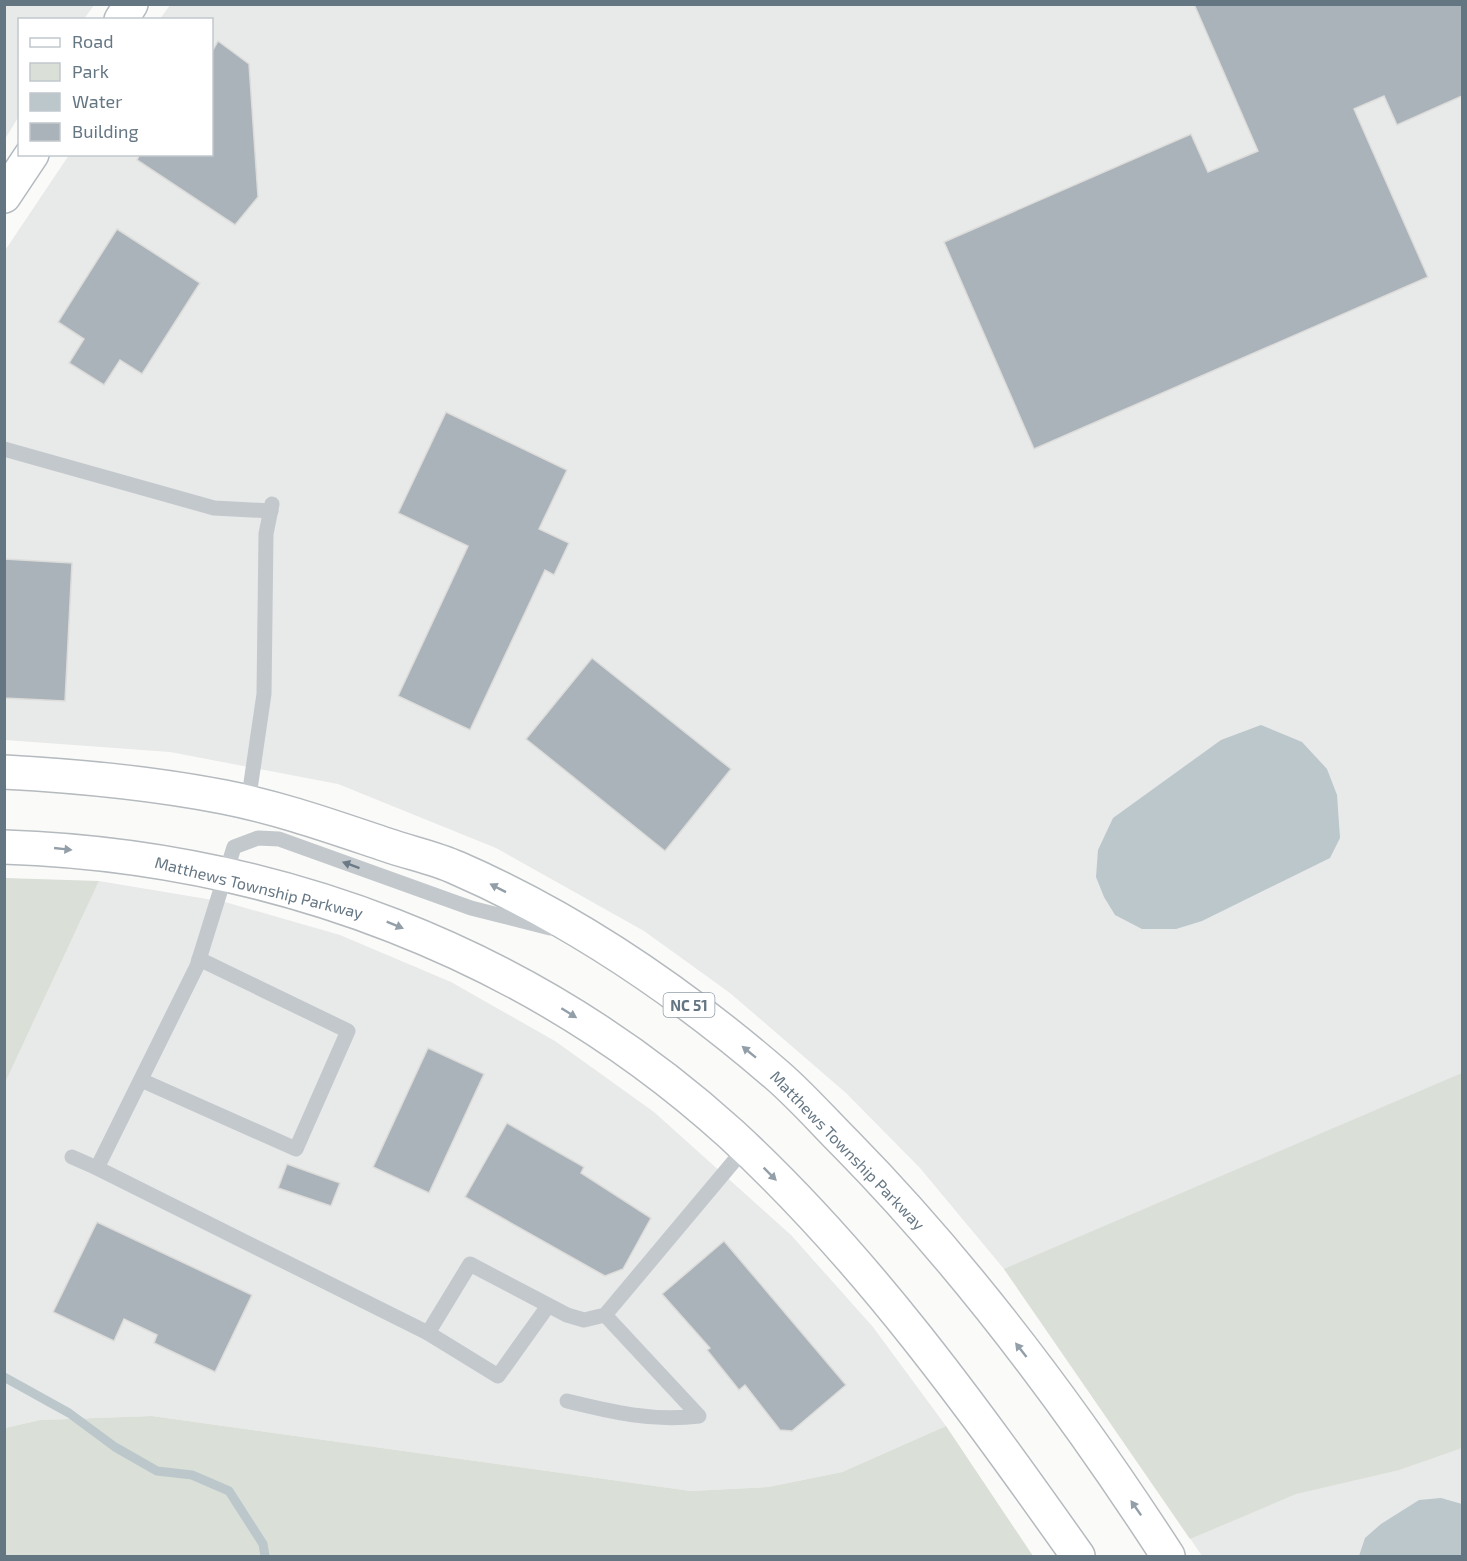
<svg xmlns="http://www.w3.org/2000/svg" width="1467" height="1561" font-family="'Exo 2',sans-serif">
<rect width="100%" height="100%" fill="#fafaf8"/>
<!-- built -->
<g fill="#e8e9e9">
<polygon points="5,4 94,5 84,19 20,20 19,116 5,139"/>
<polygon points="170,5 1462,5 1462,1556 1202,1556 1105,1412 1004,1269 920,1168 846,1093 730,993 644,931 496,848 338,784 170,752 5,740 4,252 69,155 212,154 212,20 160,19"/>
<polygon points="99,881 225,902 340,935 451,982 555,1041 654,1112 791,1235 873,1327 946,1426 842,1472 768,1487 691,1491 152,1416 40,1420 5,1428 5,1083"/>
</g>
<!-- green -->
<g fill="#dadfd7">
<polygon points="5,878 99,881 5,1083 4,878"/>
<polygon points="1462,1073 1462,1448 1399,1470 1296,1494 1190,1539 1004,1269"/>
<polygon points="152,1416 691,1491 768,1487 842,1472 946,1426 1033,1556 5,1556 5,1428 40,1420"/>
</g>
<!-- water -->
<g fill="#bbc7cb">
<polygon points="1261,725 1302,742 1327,769 1337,795 1340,838 1330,858 1202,921 1176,929 1142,929 1115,915 1104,897 1096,877 1098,850 1113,818 1221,740"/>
<polygon points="1441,1498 1462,1504 1462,1556 1359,1556 1365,1538 1381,1524 1419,1500"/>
</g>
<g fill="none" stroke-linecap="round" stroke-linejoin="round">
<!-- stream -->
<polyline stroke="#bbc7cb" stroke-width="9" points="4,1377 69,1413 115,1447 157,1471 192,1475 229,1491 263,1544 265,1556"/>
</g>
<!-- building -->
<g fill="#aab3b9" stroke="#dcdcda" stroke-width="1.5">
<polygon points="1194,4 1462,4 1462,96 1397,125 1384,96 1354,109 1428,277 1034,449 944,242 1191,134 1208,172 1258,151"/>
<polygon points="218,41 249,64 258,197 235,225 137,160 140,154 212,154 212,52"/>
<polygon points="117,229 200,283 142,374 120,360 104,385 69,363 84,339 58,322"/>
<polygon points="446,412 567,470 539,529 569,543 554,575 545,570 470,730 398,696 468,546 398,513"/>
<polygon points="4,559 72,563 65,701 4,698"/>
<polygon points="592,658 731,769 665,851 526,739"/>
<polygon points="428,1048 484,1074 429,1193 373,1167"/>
<polygon points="507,1123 584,1167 581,1173 651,1218 623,1269 605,1276 465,1197"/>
<polygon points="287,1164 340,1183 331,1206 278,1188"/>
<polygon points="97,1222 252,1295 215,1372 154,1343 157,1335 124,1319 114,1341 53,1312"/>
<polygon points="724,1241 846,1385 792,1431 780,1430 745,1385 739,1390 707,1350 710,1348 662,1294"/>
</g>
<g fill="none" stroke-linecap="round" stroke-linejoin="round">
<defs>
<g id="secondary">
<polyline points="121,20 131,4"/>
<polyline points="4,196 32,154"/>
</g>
<g id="primary">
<path d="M4,772C78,776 152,783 224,797C280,808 333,827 387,845C410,853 435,858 457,868C574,919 682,993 778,1076C802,1097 824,1122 846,1144C968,1268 1074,1411 1168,1556"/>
<path d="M4,847C274,856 530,952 731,1134C866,1258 973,1408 1078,1556"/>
</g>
</defs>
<!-- secondary casing -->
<use href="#secondary" stroke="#b3babf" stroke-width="36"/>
<!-- primary casing -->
<use href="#primary" stroke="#b5babe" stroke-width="36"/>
<!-- lane -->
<g stroke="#c3c8cc" stroke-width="15">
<polyline points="4,449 214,508 271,511"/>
<polyline points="248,803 264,694 266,534 272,504"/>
<polyline points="550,928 471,908 279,839 258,838 234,847 197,966 97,1168 428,1333 470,1264 567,1315 584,1320 605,1315 745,1148"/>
<polyline points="141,1080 296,1149 348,1031 199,959"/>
<polyline points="72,1157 97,1168"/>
<polyline points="428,1333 498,1376 548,1306"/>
<path d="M567,1401C612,1412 653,1422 699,1416L605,1315"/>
</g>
<!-- secondary -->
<use href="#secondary" stroke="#fff" stroke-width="33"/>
<!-- primary -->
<use href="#primary" stroke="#fff" stroke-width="33"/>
</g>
<!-- one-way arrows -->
<defs><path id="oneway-solid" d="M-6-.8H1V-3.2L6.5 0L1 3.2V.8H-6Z" transform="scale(1.5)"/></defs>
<g fill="#939fa8">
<use href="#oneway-solid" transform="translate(63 849) rotate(6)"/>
<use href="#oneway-solid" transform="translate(498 888) rotate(-153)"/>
<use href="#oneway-solid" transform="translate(395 925) rotate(22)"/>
<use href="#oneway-solid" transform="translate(569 1013) rotate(32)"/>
<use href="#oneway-solid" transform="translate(749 1052) rotate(-141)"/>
<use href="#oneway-solid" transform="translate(770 1174) rotate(45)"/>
<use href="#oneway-solid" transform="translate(1021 1350) rotate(-128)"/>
<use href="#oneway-solid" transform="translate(1136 1508) rotate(-125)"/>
</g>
<use fill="#6a7a87" href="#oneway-solid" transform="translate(351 865) rotate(-160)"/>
<g text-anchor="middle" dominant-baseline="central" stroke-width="6" stroke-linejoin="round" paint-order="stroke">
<!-- shield labels -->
<rect fill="#fff" stroke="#939fa8" stroke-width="1.5" x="663.5" y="993" width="51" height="24" rx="4.5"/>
<g font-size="15" font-weight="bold" fill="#657683">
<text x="689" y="1005">NC 51</text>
</g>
<!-- street labels -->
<g font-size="16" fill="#657683" stroke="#fff">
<text transform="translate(259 887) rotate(14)">Matthews Township Parkway</text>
<text transform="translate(848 1150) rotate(46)">Matthews Township Parkway</text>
</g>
</g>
<!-- border -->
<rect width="1467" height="1561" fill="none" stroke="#657683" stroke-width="12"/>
<!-- legend -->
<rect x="18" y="18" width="195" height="138" fill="#ffffff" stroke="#c1c8cd" stroke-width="1.5"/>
<rect x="30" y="38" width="30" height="9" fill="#ffffff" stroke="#c1c8cd" stroke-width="1.5"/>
<text x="72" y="48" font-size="18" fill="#657683">Road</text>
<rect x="30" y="63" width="30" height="18" fill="#dadfd7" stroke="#c1c8cd" stroke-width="1.5"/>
<text x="72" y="78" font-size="18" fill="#657683">Park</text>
<rect x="30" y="93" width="30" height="18" fill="#bbc7cb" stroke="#c1c8cd" stroke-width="1.5"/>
<text x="72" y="108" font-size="18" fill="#657683">Water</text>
<rect x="30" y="123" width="30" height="18" fill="#aab3b9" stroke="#c1c8cd" stroke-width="1.5"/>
<text x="72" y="138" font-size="18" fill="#657683">Building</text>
</svg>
